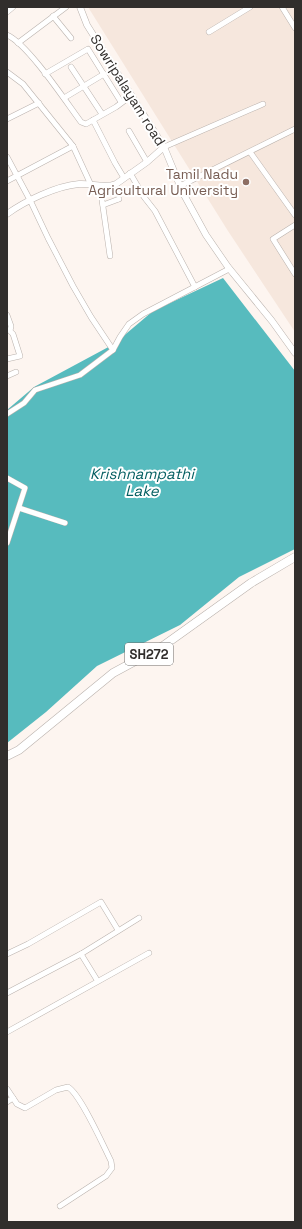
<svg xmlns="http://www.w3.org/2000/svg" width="302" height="1229" font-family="'Space Grotesk',sans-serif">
<rect width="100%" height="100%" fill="#fdf5f0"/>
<!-- built -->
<polygon fill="#f6e7dd" points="88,7 295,7 295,332 228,231"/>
<!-- water -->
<polygon fill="#57bbbe" points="223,278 295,371 295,549 239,577 180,625 97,666 46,712 7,743 7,410 34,387 114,344 153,311"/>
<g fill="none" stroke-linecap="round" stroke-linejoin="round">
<defs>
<g id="minor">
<polyline points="282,7 295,28"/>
<polyline points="7,12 13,7"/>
<polyline points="53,16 71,38"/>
<polyline points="209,32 250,7"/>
<path d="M7,35C28,44 66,102 81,122L86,124L116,107L132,95"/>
<polyline points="18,43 66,7"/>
<polyline points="71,67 102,114"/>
<polyline points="7,72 23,84 73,146 91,185"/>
<polyline points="45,74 88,49 121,102"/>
<polyline points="64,98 104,74"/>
<polyline points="7,119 39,103"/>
<polyline points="93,120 115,163 124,178"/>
<polyline points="129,131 147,162"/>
<polyline points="164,147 263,104"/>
<polyline points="250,152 295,215"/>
<polyline points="7,157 30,200 48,238 73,286 91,317 113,350"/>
<polyline points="130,173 144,197 155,211 195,287"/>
<polyline points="7,181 73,146"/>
<polyline points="100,186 110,256"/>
<polyline points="180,186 295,129"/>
<polyline points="103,205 119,199"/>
<polyline points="295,225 273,239 295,274"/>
<polyline points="7,315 11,326 10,331 13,334 20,356 7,359"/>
<polyline points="7,376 16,372"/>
<polyline points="7,414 24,403 35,390 80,375 113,350 120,337 129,324 143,314 229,269"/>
<polyline points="7,478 25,488 7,543"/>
<polyline points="19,508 65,523"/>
<polyline points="7,954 28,944 101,902 118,930"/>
<polyline points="81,954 97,980"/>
<polyline points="7,993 81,954 139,918"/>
<polyline points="7,1032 149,953"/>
<path d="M7,1089L17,1104L25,1108L56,1090L68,1087C81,1095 103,1145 111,1161L112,1168L106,1176L60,1206"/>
<polyline points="7,1102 13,1098"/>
</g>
<g id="tertiary">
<polyline points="80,7 87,25 164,147 183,193 206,235 228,267 272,321 295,353"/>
<path d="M7,214C25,201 56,186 79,184C92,183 104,189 116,184L147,162L164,147"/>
</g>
<polyline id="primary" points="7,756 19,750 113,673 163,646 251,583 295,557"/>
</defs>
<!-- minor casing -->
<use href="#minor" stroke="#bab2ad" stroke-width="6"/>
<!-- tertiary casing -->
<use href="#tertiary" stroke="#bab2ad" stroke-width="7"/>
<!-- primary casing -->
<use href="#primary" stroke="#bab2ad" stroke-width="9"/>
<!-- minor -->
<use href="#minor" stroke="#fff" stroke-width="5"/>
<!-- tertiary -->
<use href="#tertiary" stroke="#fff" stroke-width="6"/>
<!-- primary -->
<use href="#primary" stroke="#fff" stroke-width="8"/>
</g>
<!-- markers -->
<circle fill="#8d6e63" stroke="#fff" stroke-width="1.5" cx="246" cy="182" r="4"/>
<g text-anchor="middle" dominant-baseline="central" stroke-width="4" stroke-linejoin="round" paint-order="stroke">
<!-- shield labels -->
<rect fill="#fff" stroke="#6f6d6b" stroke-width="1" x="125" y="643" width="48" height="22" rx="3"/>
<g font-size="13" font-weight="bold" fill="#312e2c">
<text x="149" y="654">SH272</text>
</g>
<!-- street labels -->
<g font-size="14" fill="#312e2c" stroke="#fff">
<text transform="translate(128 90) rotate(58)">Sowripalayam road</text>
</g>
<!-- education labels -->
<g font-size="14" fill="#785e54" stroke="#fff" text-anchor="end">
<text x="238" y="174">Tamil Nadu<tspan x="238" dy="16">Agricultural University</tspan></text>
</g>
<!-- water labels -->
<g font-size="15" font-style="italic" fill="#055f62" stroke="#fff">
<text x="142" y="473">Krishnampathi<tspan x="142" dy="17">Lake</tspan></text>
</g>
</g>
<!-- border -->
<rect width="302" height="1229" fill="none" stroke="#312e2c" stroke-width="16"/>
</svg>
